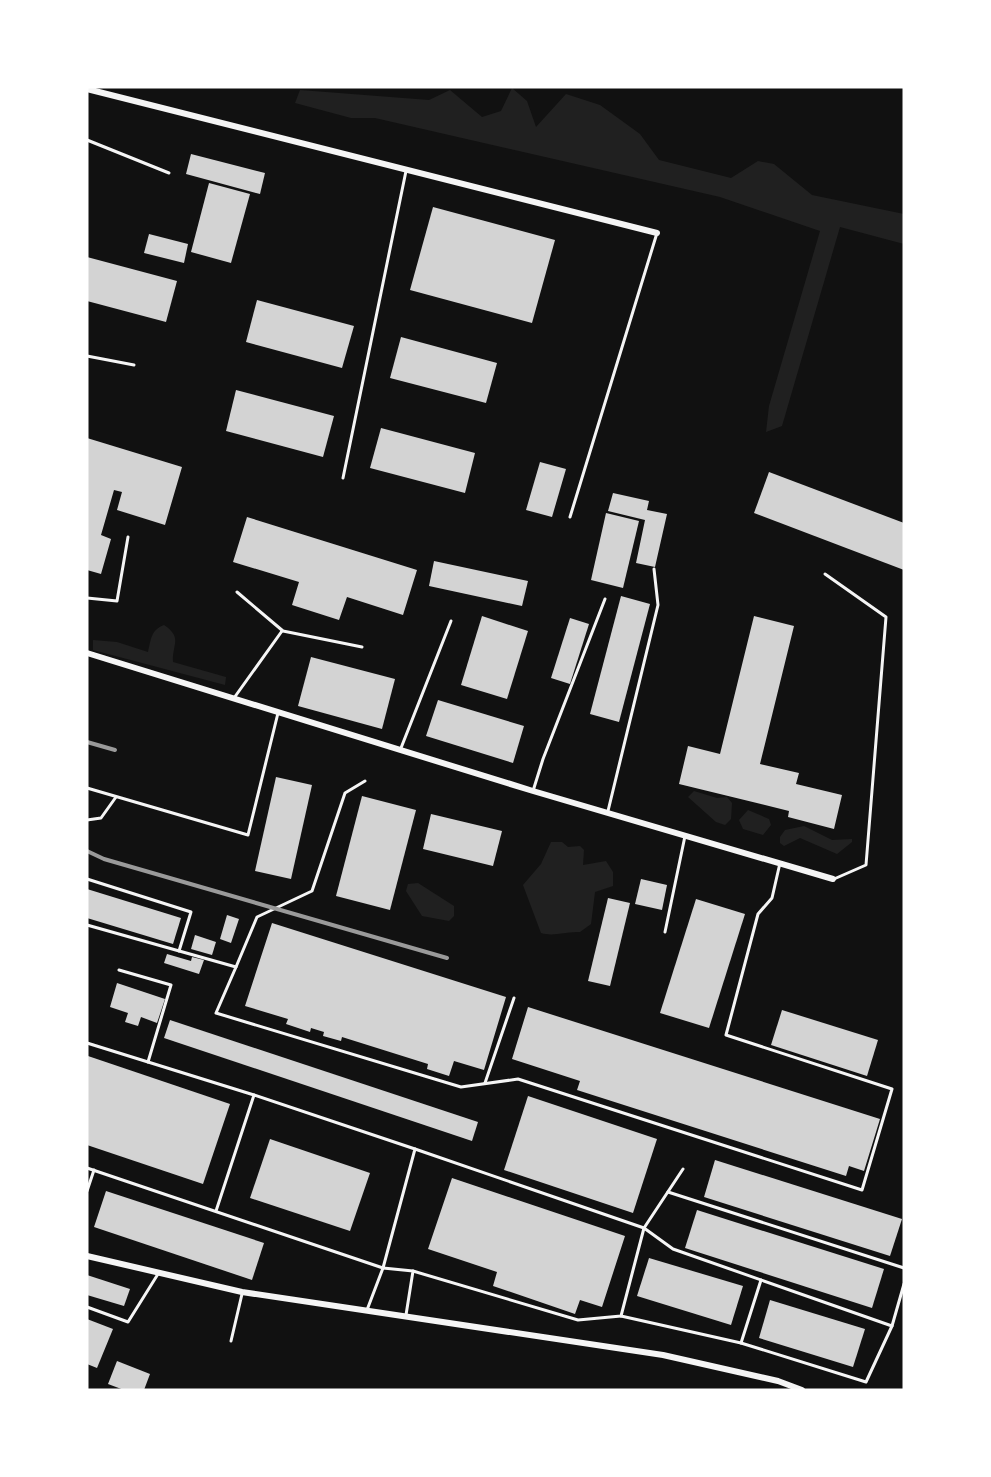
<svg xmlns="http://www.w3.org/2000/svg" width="991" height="1477" font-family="Roboto,sans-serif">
<rect width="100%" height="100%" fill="#111"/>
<!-- green -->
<g fill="#202020">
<polygon points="512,88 527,101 536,127 566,94 600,105 640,134 659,160 731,178 758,161 774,164 812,195 904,214 904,244 840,227 782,426 766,432 769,406 820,231 720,197 375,118 351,118 295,103 300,90 429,100 450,90 482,117 501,111"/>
<path d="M164,625C183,638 172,644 173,662L226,677L225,685L93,650V640L117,642L148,652C151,639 151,630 164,625Z"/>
<polygon points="694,791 717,798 727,797 732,803 731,819 725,825 716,822 688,797"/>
<polygon points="748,810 769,819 771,825 763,835 743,829 739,820"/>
<polygon points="804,826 832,840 852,839 852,842 837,854 800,838 784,846 780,843 780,837 785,830"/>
<path d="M551,842H562L568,847L580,846L584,850L583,865L606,861L613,872V886L595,892L591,924L580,932C565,931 555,937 541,933L523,885L541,864Z"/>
<polygon points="418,883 454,906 454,916 449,921 422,916 406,891 408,884"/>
</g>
<!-- building -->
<g fill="#d3d3d3">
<polygon points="191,154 265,173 260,194 186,174"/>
<polygon points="209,183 250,194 231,263 191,252"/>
<polygon points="433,207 555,240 532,323 410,290"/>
<polygon points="149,234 188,244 184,263 144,253"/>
<polygon points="87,257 177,281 166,322 87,301"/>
<polygon points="257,300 354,326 342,368 246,342"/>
<polygon points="401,337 497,363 486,403 390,378"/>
<polygon points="236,390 334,416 323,457 226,431"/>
<polygon points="381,428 475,453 465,493 370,468"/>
<polygon points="87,438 182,467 165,525 117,510 122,492 114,490 101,535 111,539 101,574 87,570"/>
<polygon points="540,462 566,469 552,517 526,510"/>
<polygon points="769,472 904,523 904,570 754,513"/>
<polygon points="613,493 649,501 647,510 667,514 655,567 636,563 645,520 608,511"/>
<polygon points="606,513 639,521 623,588 591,580"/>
<polygon points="247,517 417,570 403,615 347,597 339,620 292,605 299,582 233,562"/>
<polygon points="434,561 528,581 522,606 429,586"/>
<polygon points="621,596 650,604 619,722 590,714"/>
<polygon points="482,616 528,631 507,699 461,685"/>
<polygon points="754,616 794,626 760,764 799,773 796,784 842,795 834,829 788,817 789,811 679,784 688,746 720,754"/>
<polygon points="570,618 589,624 570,684 551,678"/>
<polygon points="311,657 395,679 382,729 298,706"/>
<polygon points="438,700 524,726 513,763 426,736"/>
<polygon points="276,777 312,785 291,879 255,871"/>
<polygon points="362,796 416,810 390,910 336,896"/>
<polygon points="431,814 502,831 493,866 423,849"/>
<polygon points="641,879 667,885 662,910 635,904"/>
<polygon points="87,889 181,918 173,944 87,918"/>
<polygon points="608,898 630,903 610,986 588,981"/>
<polygon points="696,899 745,914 709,1028 660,1013"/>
<polygon points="227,915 239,919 231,943 220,939"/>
<polygon points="272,923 506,997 484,1070 454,1061 449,1076 427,1069 428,1064 342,1037 341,1041 323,1036 324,1032 311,1028 310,1032 286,1024 288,1019 245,1006"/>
<polygon points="195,935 216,942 212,955 191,949"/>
<polygon points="167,954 191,961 192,957 204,960 199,974 164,963"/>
<polygon points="117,983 165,999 157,1023 141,1017 138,1026 125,1022 128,1013 110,1007"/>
<polygon points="528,1007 880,1119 864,1171 849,1166 846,1176 577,1090 580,1081 512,1059"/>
<polygon points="782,1010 878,1040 867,1076 771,1045"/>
<polygon points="170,1020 478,1122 472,1141 164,1038"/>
<polygon points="88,1056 230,1104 203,1184 87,1145"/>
<polygon points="528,1096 657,1139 633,1213 504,1170"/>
<polygon points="270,1139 370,1173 350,1231 250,1198"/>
<polygon points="715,1160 902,1219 890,1256 704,1197"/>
<polygon points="452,1178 625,1236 602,1307 580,1300 575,1314 493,1286 497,1272 428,1249"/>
<polygon points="106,1191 264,1243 252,1280 94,1227"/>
<polygon points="697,1210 884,1269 872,1308 685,1248"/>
<polygon points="649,1258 743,1286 731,1325 637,1296"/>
<polygon points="87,1275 130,1289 124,1306 87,1295"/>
<polygon points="770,1300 865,1329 853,1367 759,1338"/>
<polygon points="87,1319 113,1329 97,1368 87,1364"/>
<polygon points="117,1361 150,1374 144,1390 124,1390 108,1384"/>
</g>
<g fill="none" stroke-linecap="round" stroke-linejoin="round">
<!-- service -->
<g stroke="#f5f5f5" stroke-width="3">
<polyline points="87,140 169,173"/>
<polyline points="87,356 134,365"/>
<polyline points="343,478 406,171"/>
<polyline points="570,517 657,233"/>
<polyline points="825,574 886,617 866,865 834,879"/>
<polyline points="237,592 283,631 362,647"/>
<polyline points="87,598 117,601 128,537"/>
<polyline points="234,698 282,631"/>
<polyline points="401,748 451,621"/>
<polyline points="87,788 248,835 278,713"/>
<polyline points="533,791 543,759 605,599"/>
<polyline points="608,811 658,605 654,569"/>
<polyline points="87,820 101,818 116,797"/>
<polyline points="87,879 191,912 179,951"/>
<polyline points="87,925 236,967 216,1013 461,1087 518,1079 862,1190 892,1089 726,1035 758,914 772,898 780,863"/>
<polyline points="665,932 685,836"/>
<polyline points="236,967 257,917 312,891 345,793 365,781"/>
<polyline points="119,970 171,985 148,1062"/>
<polyline points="87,1043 254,1095 216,1211"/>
<polyline points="485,1083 514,998"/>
<polyline points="254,1095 415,1149 383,1268 413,1271 406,1315"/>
<polyline points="415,1149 644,1228 673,1249 892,1326"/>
<polyline points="87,1168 383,1268 367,1310"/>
<polyline points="87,1191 94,1170"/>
<polyline points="668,1192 904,1268"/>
<polyline points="413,1271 578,1320 621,1316 644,1228 683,1169"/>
<polyline points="761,1280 741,1343 866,1382 892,1326 904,1284"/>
<polyline points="87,1307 128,1322 158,1274"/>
<polyline points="621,1316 741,1343"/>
<polyline points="231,1341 242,1294"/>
</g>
<!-- minor -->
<g stroke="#f5f5f5" stroke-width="6">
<polyline points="87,89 657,233"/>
<polyline points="87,653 533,791 833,879"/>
<polyline points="87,1256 242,1292 663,1355 778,1381 802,1390"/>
</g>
<!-- rail -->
<g stroke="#9a9a9a" stroke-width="4">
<polyline points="87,742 115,750"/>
<polyline points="87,851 104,859 447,958"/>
</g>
</g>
<!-- border -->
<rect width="991" height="1477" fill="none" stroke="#ffffff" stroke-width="177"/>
</svg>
